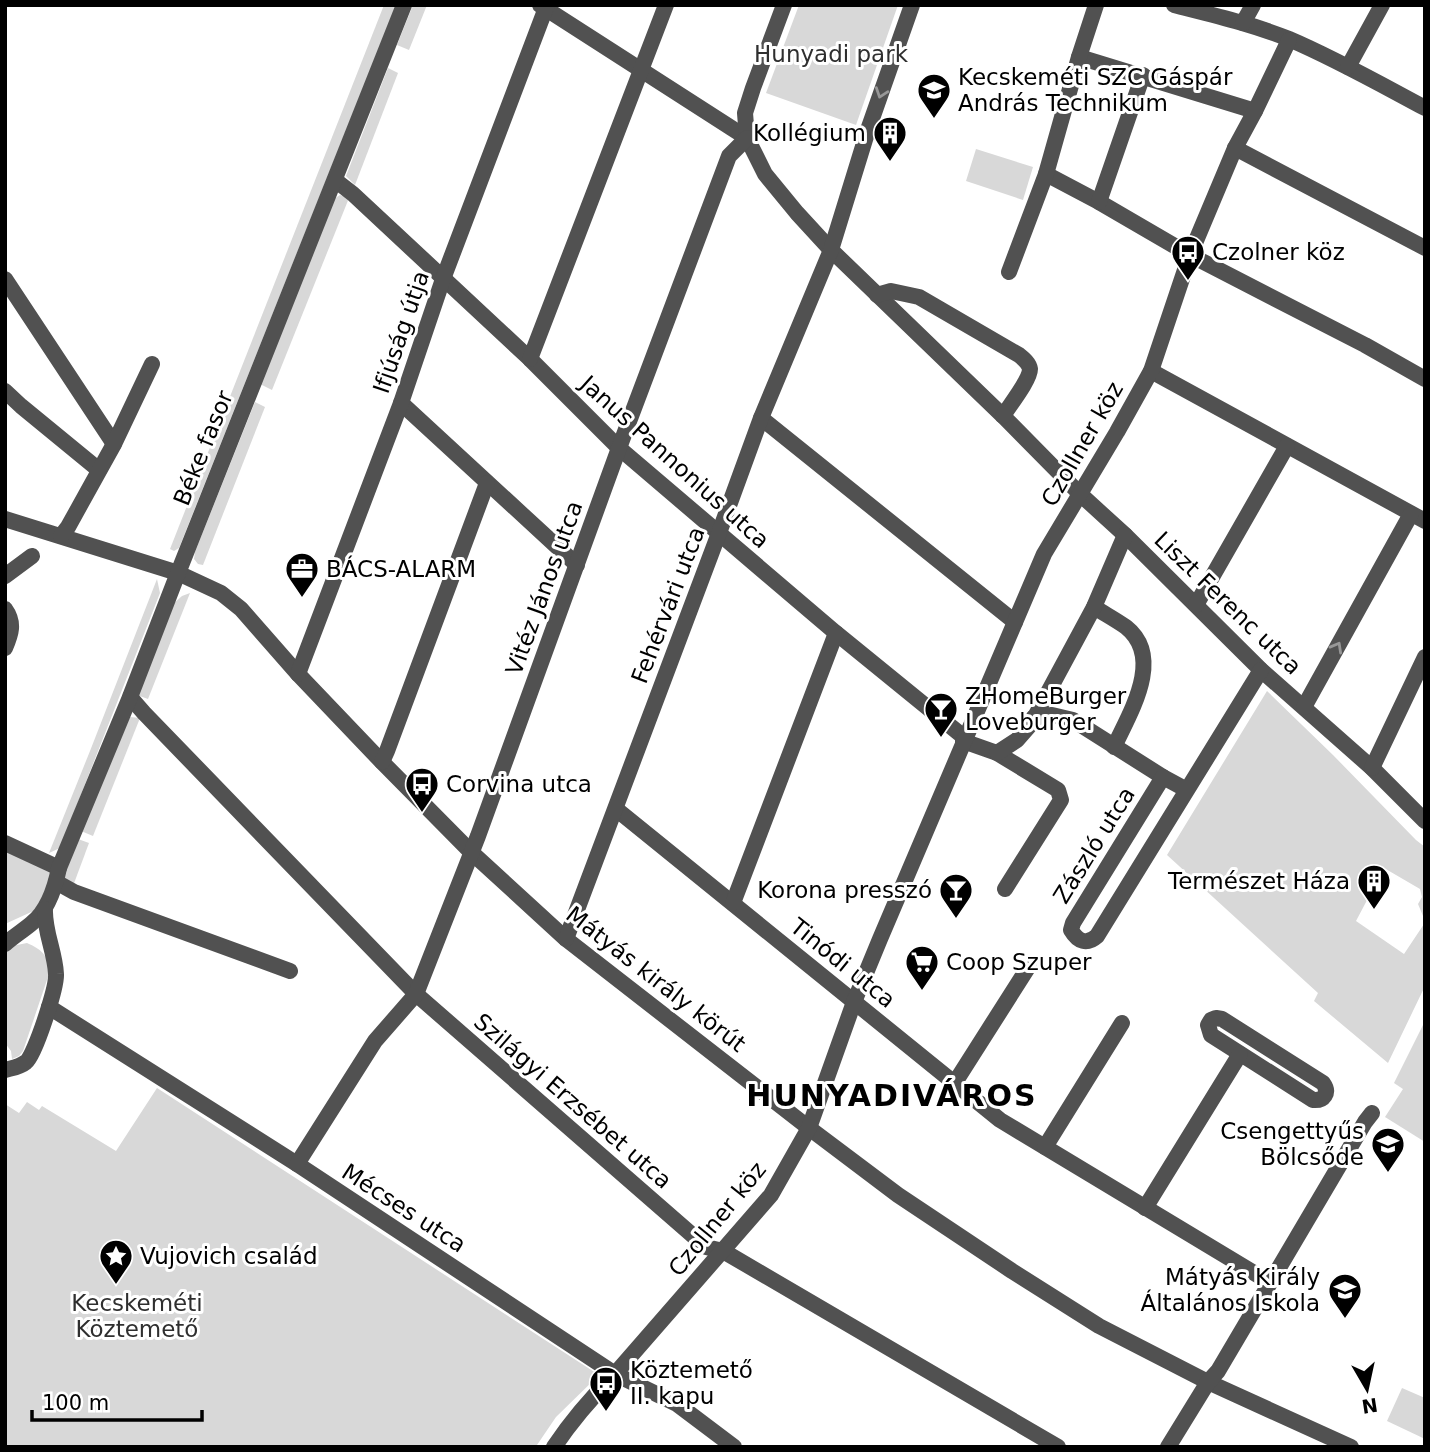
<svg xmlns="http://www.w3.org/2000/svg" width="1430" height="1452" font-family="'DejaVu Sans',sans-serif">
<rect width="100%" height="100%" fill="#fff"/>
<!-- green -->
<g fill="#d8d8d8" fill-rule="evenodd">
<polygon points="384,5 396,5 179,548 174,551 170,549"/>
<polygon points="413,5 427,5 409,50 397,45"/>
<polygon points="799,5 898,5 856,125 766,93"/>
<polygon points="388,68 398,73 355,185 346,176"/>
<polygon points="976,149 1033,167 1023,200 966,181"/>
<polygon points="340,195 349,198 272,390 260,384 334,199"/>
<polygon points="255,402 265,407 203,565 198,564 194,559 195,552"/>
<polygon points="157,579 160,593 60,848 49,853 90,751"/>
<polygon points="190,593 148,699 137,695 173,604 182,596"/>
<path d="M1267,691L1333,755L1416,840L1425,847V986L1388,1063L1314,1001L1318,993L1167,855ZM1384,868L1420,889L1422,897L1418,904L1423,916L1424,924L1404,954L1356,921Z"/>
<polygon points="130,717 140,718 93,836 81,831"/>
<polygon points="78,839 89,843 73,886 65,879 65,873"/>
<polygon points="5,850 54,873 40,908 5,924"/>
<path d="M27,943C41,949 48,955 50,971L23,1051L19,1056L12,1059L11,1051L5,1043V951L12,946Z"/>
<polygon points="1425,1021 1425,1142 1385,1117 1403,1089 1394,1083"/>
<polygon points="157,1088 599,1375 556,1417 537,1445 539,1447 5,1447 5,1104 19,1113 27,1102 39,1110 42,1106 116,1151"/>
<polygon points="1402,1388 1425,1398 1425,1439 1387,1421"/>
</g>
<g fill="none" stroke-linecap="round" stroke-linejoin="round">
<!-- minor -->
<g stroke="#515151" stroke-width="16">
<polyline points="540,5 747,138 765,174 797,213 831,250 1003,416 1080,494 1125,535 1261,670 1372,768 1425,821"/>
<path d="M1174,5C1213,15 1252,24 1289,39C1336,59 1380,84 1425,108"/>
<polyline points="1243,23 1253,5"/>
<polyline points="1079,57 1255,111"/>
<polyline points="1348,67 1382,5"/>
<polyline points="747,138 745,113 753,88 784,5"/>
<polyline points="1235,148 1425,248"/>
<polyline points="1046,174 1099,202 1190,255 1365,345 1425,379"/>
<polyline points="335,180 353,194 530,359 619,448 836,633 965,738"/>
<polyline points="1099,202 1143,75"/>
<polyline points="1009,272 1046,174 1079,57 1096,5"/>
<polyline points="5,279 114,444"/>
<path d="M877,295L891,291L919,297L1019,355C1024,359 1029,363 1030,369C1030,380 1009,406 1003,416"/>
<polyline points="530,359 666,5"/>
<polyline points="1151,371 1425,521"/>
<polyline points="5,391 21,406 99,470"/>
<polyline points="401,403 577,565"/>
<polyline points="761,418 1015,622"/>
<polyline points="5,519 178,573 221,593 241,609 298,674 382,762 471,852 566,939 809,1128 898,1195 1012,1271 1099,1326 1208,1382 1351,1447"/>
<polyline points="61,536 68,527 114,444 152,364"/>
<polyline points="5,576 32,556"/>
<polyline points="1196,605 1287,446"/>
<path d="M1094,607C1105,614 1116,620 1126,627C1165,658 1129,714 1114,747"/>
<path d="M5,609C15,623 11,634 5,648"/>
<polyline points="298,674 401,403 443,279 547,5"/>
<polyline points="130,697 144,713 416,994 706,1247 723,1251 1058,1447"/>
<polyline points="1304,707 1411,514"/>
<polyline points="1033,718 1052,715 1073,720 1163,777"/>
<polyline points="963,741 997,753 1058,790 1061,800 1005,889"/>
<polyline points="997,753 1017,740 1031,724 1094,607 1125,535"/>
<polyline points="382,762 387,751 487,483"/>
<polyline points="1372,768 1425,657"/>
<path d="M1187,790L1163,777L1073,923L1071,930C1078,942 1087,945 1097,936L1261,670"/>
<polyline points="616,809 1000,1120 1269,1282"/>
<polyline points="5,843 59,868"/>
<polyline points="56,882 74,892 290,971"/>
<polyline points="733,903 836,633"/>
<polyline points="566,939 719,533 761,418 831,250 868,130 912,5"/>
<path d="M5,944C14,936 24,930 32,923C48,910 55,888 59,868L130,697L178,573L404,5"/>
<polyline points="49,1007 297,1164 615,1374 677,1404 734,1447"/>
<path d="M1216,1018L1222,1019L1323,1083C1330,1093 1324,1101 1313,1100L1211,1035L1208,1025L1211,1020Z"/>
<path d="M5,1070C12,1068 20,1067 26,1062C35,1055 57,987 56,974C55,952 44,931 45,909"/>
<polyline points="954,1084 1029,966"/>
<polyline points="1045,1147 1122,1023"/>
<polyline points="297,1164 375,1041 416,994 478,836 619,448 729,156 747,138"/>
<polyline points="1145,1208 1240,1054"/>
<path d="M554,1447C572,1420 592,1397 615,1374L771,1195L809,1128L854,1002L880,939L1044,554L1117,432L1151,371L1190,255L1235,148L1255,111L1289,40"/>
<polyline points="1168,1447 1208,1382 1218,1371 1365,1122 1372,1113"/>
</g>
</g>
<!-- one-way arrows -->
<defs><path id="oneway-chevron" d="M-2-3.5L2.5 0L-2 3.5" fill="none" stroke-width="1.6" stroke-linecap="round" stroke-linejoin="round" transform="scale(1.75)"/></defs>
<g stroke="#979797">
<use href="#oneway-chevron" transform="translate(881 93) rotate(109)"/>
<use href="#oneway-chevron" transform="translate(1337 647) rotate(-61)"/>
</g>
<!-- icons -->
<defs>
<symbol id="school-pin" viewBox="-11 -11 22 30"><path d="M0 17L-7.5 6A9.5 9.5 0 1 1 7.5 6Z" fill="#000" stroke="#fff"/><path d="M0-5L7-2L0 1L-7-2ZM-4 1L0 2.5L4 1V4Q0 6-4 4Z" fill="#fff"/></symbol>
<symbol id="building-pin" viewBox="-11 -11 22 30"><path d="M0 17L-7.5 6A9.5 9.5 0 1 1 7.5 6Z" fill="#000" stroke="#fff"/><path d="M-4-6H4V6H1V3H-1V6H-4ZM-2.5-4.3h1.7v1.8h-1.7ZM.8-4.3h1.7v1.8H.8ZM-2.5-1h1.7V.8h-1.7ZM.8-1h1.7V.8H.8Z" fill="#fff"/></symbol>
<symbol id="bus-pin" viewBox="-11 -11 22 30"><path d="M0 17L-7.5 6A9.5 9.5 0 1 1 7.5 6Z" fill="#000" stroke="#fff"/><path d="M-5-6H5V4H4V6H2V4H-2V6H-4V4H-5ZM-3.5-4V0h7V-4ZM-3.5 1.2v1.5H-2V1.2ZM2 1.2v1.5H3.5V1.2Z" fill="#fff"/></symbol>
<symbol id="office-pin" viewBox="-11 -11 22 30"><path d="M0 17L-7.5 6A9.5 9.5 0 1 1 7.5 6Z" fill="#000" stroke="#fff"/><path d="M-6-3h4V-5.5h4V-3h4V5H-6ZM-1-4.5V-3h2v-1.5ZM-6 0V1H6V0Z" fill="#fff"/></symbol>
<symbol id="bar-pin" viewBox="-11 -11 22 30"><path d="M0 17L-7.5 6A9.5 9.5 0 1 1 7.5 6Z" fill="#000" stroke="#fff"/><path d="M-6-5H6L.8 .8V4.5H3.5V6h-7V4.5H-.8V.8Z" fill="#fff"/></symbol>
<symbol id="supermarket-pin" viewBox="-11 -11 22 30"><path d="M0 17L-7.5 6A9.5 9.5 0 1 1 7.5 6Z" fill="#000" stroke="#fff"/><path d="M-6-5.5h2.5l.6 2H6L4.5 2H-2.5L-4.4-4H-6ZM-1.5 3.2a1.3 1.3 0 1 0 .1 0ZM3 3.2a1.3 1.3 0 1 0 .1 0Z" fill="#fff"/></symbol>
<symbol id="sight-pin" viewBox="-11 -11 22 30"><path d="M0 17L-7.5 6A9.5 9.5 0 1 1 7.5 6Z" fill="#000" stroke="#fff"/><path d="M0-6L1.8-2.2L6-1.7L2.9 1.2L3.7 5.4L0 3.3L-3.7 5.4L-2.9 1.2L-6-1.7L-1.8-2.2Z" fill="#fff"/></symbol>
</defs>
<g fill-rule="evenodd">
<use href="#school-pin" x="915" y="71" width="38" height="52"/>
<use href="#building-pin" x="871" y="114" width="38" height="52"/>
<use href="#bus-pin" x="1169" y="233" width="38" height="52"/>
<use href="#office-pin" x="283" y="550" width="38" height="52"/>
<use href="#bar-pin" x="922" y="690" width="38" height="52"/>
<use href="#bus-pin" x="403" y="765" width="38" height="52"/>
<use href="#building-pin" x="1355" y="862" width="38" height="52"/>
<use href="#bar-pin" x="937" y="871" width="38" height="52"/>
<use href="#supermarket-pin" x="903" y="943" width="38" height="52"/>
<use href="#school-pin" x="1369" y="1125" width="38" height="52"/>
<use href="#sight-pin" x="97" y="1237" width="38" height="52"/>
<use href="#school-pin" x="1326" y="1271" width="38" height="52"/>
<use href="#bus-pin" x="587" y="1364" width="38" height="52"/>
</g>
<g text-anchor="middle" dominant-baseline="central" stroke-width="6" stroke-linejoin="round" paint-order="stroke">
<!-- park labels -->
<g font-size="23" fill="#2f2f2f" stroke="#fff">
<text x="831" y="54">Hunyadi park</text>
<text x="137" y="1303">Kecskeméti<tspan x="137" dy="26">Köztemető</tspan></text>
</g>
<!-- poi labels -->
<g font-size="23" fill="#000" stroke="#fff" text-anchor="start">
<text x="958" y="77">Kecskeméti SZC Gáspár<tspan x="958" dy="26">András Technikum</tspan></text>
<text x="866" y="133" text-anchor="end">Kollégium</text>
<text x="1212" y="252">Czolner köz</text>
<text x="326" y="569">BÁCS-ALARM</text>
<text x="965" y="696">ZHomeBurger<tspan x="965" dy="26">Loveburger</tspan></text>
<text x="446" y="784">Corvina utca</text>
<text x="1350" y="881" text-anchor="end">Természet Háza</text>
<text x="932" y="890" text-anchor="end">Korona presszó</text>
<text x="946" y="962">Coop Szuper</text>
<text x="1364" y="1131" text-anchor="end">Csengettyűs<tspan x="1364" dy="26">Bölcsőde</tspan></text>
<text x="140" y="1256">Vujovich család</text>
<text x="1320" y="1277" text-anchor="end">Mátyás Király<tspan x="1320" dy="26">Általános Iskola</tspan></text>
<text x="630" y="1370">Köztemető<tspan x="630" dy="26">II. kapu</tspan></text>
</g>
<!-- street labels -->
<g font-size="23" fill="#000" stroke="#fff">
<text transform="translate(401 332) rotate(-71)">Ifjúság útja</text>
<text transform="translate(1082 444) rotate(-60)">Czollner köz</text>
<text transform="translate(203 448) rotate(-68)">Béke fasor</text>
<text transform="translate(675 462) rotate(42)">Janus Pannonius utca</text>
<text transform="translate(544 588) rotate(-70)">Vitéz János utca</text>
<text transform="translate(1228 603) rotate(44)">Liszt Ferenc utca</text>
<text transform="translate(668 605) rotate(-69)">Fehérvári utca</text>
<text transform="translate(1094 845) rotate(-58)">Zászló utca</text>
<text transform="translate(843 963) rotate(39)">Tinódi utca</text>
<text transform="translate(656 979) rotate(38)">Mátyás király körút</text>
<text transform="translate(573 1101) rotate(41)">Szilágyi Erzsébet utca</text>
<text transform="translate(404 1208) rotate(33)">Mécses utca</text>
<text transform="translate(717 1219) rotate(-51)">Czollner köz</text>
</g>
<!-- district labels -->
<g font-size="30" font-weight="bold" letter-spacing="2" fill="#000" stroke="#fff">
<text x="892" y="1095">HUNYADIVÁROS</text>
</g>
</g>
<!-- border -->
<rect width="1430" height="1452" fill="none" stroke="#000000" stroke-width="14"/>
<!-- north arrow -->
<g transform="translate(1367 1389) rotate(171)" stroke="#ffffff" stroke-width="5" paint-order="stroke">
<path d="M0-5L12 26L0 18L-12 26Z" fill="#000000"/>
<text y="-10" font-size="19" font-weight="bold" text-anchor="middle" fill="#000000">N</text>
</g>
<!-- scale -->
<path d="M32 1410v10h170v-10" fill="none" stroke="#000000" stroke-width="3.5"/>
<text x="42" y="1410" font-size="21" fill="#000000" stroke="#ffffff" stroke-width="5" paint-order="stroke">100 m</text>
</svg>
